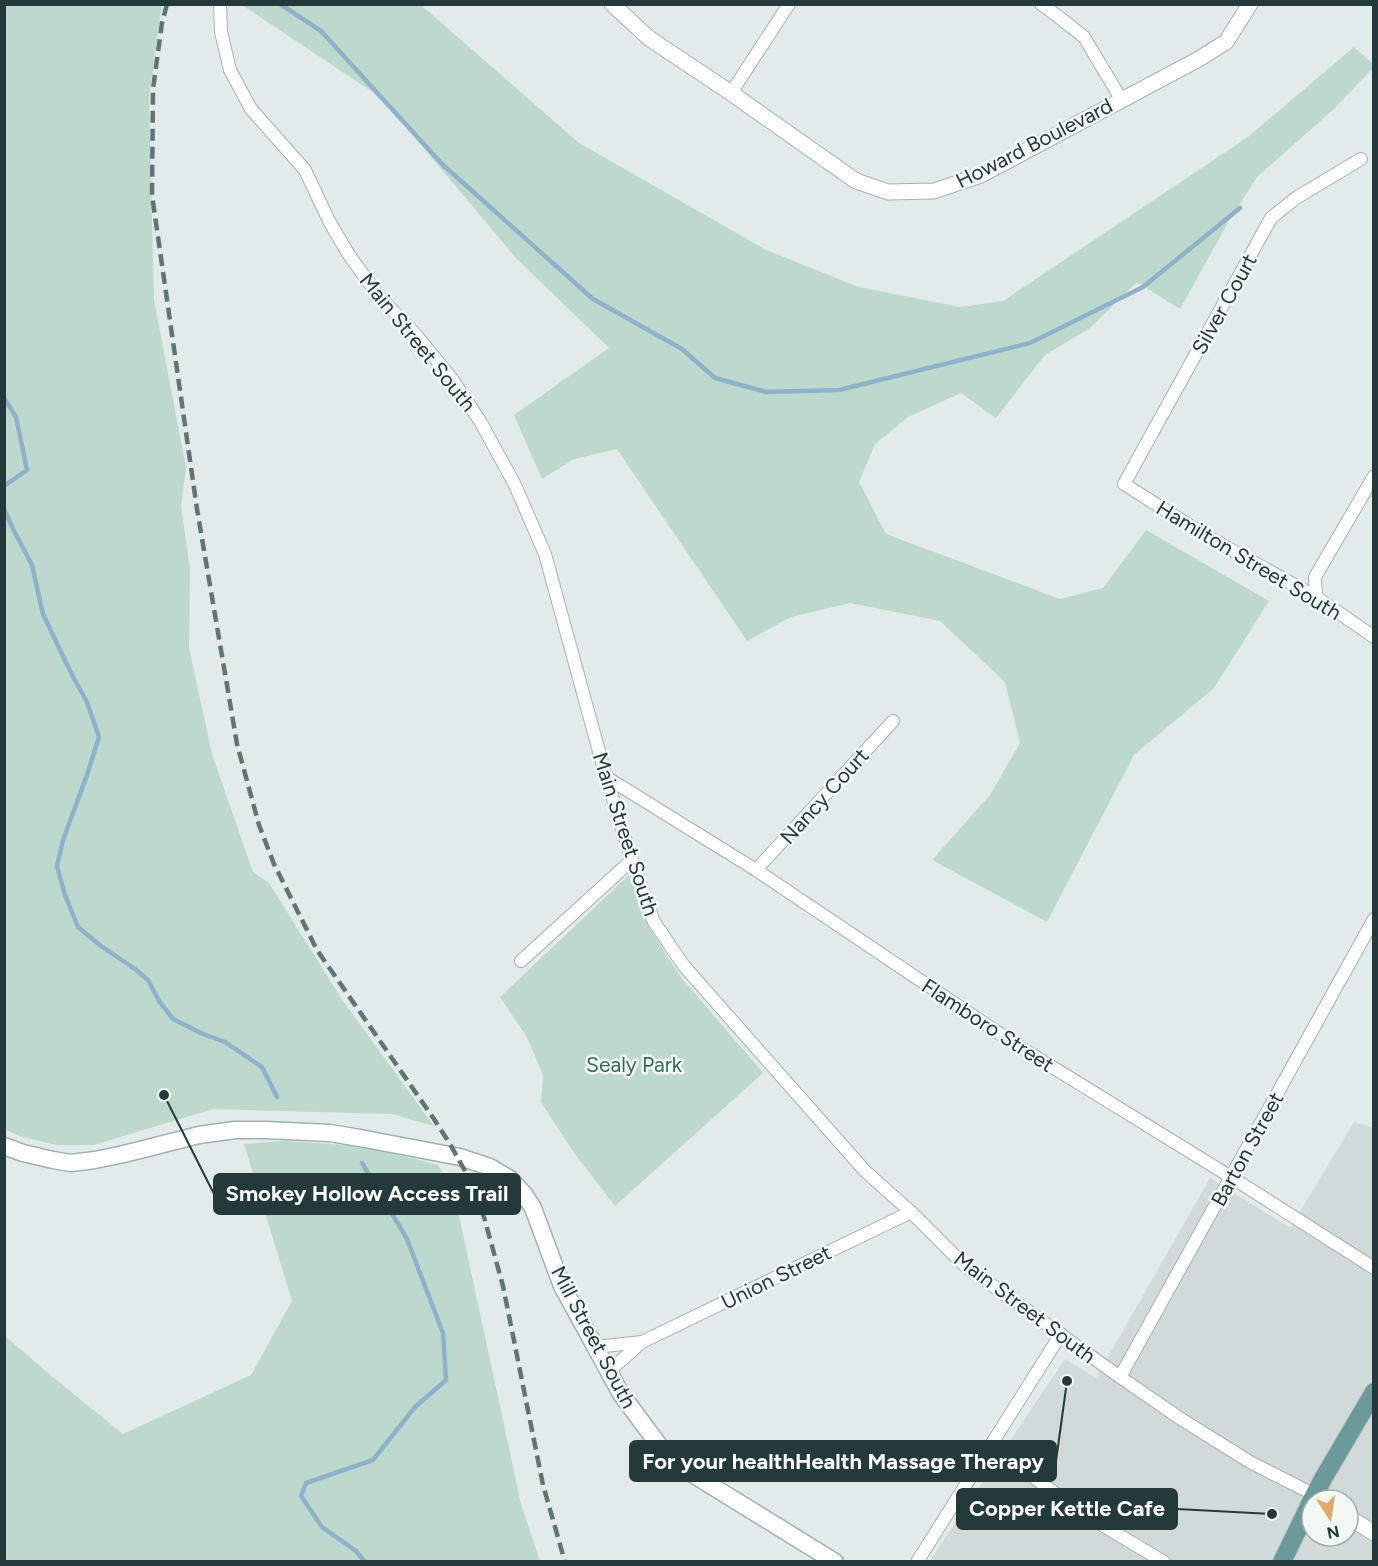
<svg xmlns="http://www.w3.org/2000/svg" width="1378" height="1566" font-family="Figtree,sans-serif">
<rect width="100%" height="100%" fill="#e2ebe9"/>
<!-- built -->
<path fill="#d1dad9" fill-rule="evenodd" d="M1354,1122L1373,1128V1561L929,1562L1065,1359L1096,1378L1210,1178L1290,1228ZM1312,1500H1348V1536H1312Z"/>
<!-- green -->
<g fill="#bdd9cd">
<polygon points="4,5 162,5 149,98 154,300 186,468 181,507 190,569 189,648 212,754 253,872 269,883 343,1001 434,1126 392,1114 213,1109 94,1145 56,1145 19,1136 5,1129"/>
<polygon points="242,5 421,5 579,143 766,250 859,287 960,307 1003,301 1248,137 1354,47 1373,64 1373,68 1334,109 1257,177 1230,219 1180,309 1137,282 1090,328 1045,355 996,418 961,393 908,417 875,444 859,482 886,534 1060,599 1103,588 1146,530 1269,601 1214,688 1134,755 1047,922 932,860 990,795 1020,743 1005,682 940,621 850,603 791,617 747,641 617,449 574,459 542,479 514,415 609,348 515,257 406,127 374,93"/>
<polygon points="629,875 648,926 680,976 763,1073 615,1206 575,1154 541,1102 543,1075 527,1037 500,997"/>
<polygon points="282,1141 364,1146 438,1165 455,1197 521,1504 540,1561 5,1561 4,1335 49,1374 123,1434 251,1375 292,1301 244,1144"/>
</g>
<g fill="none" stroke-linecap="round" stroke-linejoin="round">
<!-- stream -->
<g stroke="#90b1ca" stroke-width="4.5">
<polyline points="280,4 321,31 442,164 593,299 682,349 715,378 766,392 839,390 1030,343 1143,287 1240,208"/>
<polyline points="4,398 16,417 27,470 4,486"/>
<polyline points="4,509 13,529 32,565 43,614 72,675 87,702 99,737 87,775 63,840 57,866 65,895 78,927 101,946 135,969 148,980 159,1001 173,1019 203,1034 225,1042 262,1067 277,1097"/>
<polyline points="362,1163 407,1239 443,1333 446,1380 415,1407 373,1460 306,1483 301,1496 322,1527 356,1551 365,1562"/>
</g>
<defs>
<g id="minor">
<polyline points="220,4 221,32 230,70 251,109 305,170 329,221 349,255 378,295 416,335 452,379 480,421 514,483 545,554 606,777 632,860 654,922 684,966 865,1171 911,1212 964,1265 1120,1377 1181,1419 1250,1462 1315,1495"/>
<polyline points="1041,4 1055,14 1084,37 1121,99"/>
<polyline points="731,93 789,4"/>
<polyline points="1361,159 1296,198 1271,218 1124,484 1203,534 1316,597 1374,637"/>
<polyline points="1316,597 1315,577 1374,476"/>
<polyline points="606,777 756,870 1015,1044 1231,1177 1374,1268"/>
<polyline points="756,870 893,721"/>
<polyline points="521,961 632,860"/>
<polyline points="595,1347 642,1342"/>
<polyline points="609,1371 642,1342 911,1212"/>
<polyline points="1120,1377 1374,919"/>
<polyline points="991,1444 1030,1475 1087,1516 1164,1562"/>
<polyline points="917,1562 1061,1334"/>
</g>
<g id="tertiary">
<polyline points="612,4 650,39 731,93 856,181 888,192 934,191 981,175 1197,60 1226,42 1250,4"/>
<polyline points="1348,1517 1374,1533"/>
</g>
<polyline id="secondary" points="4,1146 23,1153 53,1160 71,1163 95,1160 124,1154 199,1135 235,1130 265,1130 330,1133 360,1138 460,1157 490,1167 510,1179 524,1194 533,1208 562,1286 621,1394 661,1448 694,1475 835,1562"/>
<g id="primary">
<polyline points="1312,1500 1324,1477 1374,1392"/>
<polyline points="1282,1562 1312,1500"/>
</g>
</defs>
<!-- minor casing -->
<use href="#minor" stroke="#a5b2b1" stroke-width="14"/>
<!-- tertiary casing -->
<use href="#tertiary" stroke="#a5b2b1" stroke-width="17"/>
<!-- secondary casing -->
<use href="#secondary" stroke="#9fb2b1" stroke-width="19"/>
<!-- primary casing -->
<use href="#primary" stroke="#c2c8c8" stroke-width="20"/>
<!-- minor -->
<use href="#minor" stroke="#fff" stroke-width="12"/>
<!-- tertiary -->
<use href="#tertiary" stroke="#fff" stroke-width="15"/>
<!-- secondary -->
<use href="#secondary" stroke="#fff" stroke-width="16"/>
<!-- primary -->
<use href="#primary" stroke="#6c9a9b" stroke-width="18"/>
<!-- rail -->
<polyline stroke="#5f7575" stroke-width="4.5" stroke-dasharray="12 6" stroke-linecap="butt" points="167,4 162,23 153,89 152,195 197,509 237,744 259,825 274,864 317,950 434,1119 450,1144 465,1171 484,1217 503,1286 543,1485 565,1562"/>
</g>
<g text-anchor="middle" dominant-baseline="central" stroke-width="5" stroke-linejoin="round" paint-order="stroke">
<!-- street labels -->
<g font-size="21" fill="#243a3a" stroke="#f2f8f6">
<text transform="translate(1034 143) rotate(-27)">Howard Boulevard</text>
<text transform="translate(1224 304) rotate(-61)">Silver Court</text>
<text transform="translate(418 342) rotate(51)">Main Street South</text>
<text transform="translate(1249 560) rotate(31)">Hamilton Street South</text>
<text transform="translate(824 796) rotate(-48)">Nancy Court</text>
<text transform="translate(626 834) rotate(72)">Main Street South</text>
<text transform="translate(988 1025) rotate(33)">Flamboro Street</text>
<text transform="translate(1247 1149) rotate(-61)">Barton Street</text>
<text transform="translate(776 1277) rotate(-26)">Union Street</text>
<text transform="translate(1025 1307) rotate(37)">Main Street South</text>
<text transform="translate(594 1337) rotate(62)">Mill Street South</text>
</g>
<!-- park labels -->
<g font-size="21" fill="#336c59" stroke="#f2f8f6">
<text x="634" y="1064">Sealy Park</text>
</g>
</g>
<!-- callouts -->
<path fill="none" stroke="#243a3a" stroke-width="2" d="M164 1095L214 1194M1067 1381L1056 1461M1272 1514L1177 1509"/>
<g fill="#243a3a" stroke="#f2f8f6" stroke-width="2">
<circle cx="164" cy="1095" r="6"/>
<circle cx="1067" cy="1381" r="6"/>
<circle cx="1272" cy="1514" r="6"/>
</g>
<g fill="#243a3a" stroke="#243a3a" stroke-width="2">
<rect x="214" y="1174" width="306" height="40" rx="6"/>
<rect x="630" y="1441" width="426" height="40" rx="6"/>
<rect x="957" y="1489" width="220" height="40" rx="6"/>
</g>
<g font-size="22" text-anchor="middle" font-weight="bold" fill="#fff">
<text x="367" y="1201">Smokey Hollow Access Trail</text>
<text x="843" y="1469">For your healthHealth Massage Therapy</text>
<text x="1067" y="1516">Copper Kettle Cafe</text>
</g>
<!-- border -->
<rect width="1378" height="1566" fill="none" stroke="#243a3a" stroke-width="12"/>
<!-- north arrow -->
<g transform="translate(1330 1518) rotate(168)"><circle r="28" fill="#f2f8f6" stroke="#a0acab" stroke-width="1.5"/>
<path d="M0-4.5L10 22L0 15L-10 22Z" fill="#e2a968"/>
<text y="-9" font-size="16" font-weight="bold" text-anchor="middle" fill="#243a3a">N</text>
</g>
</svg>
